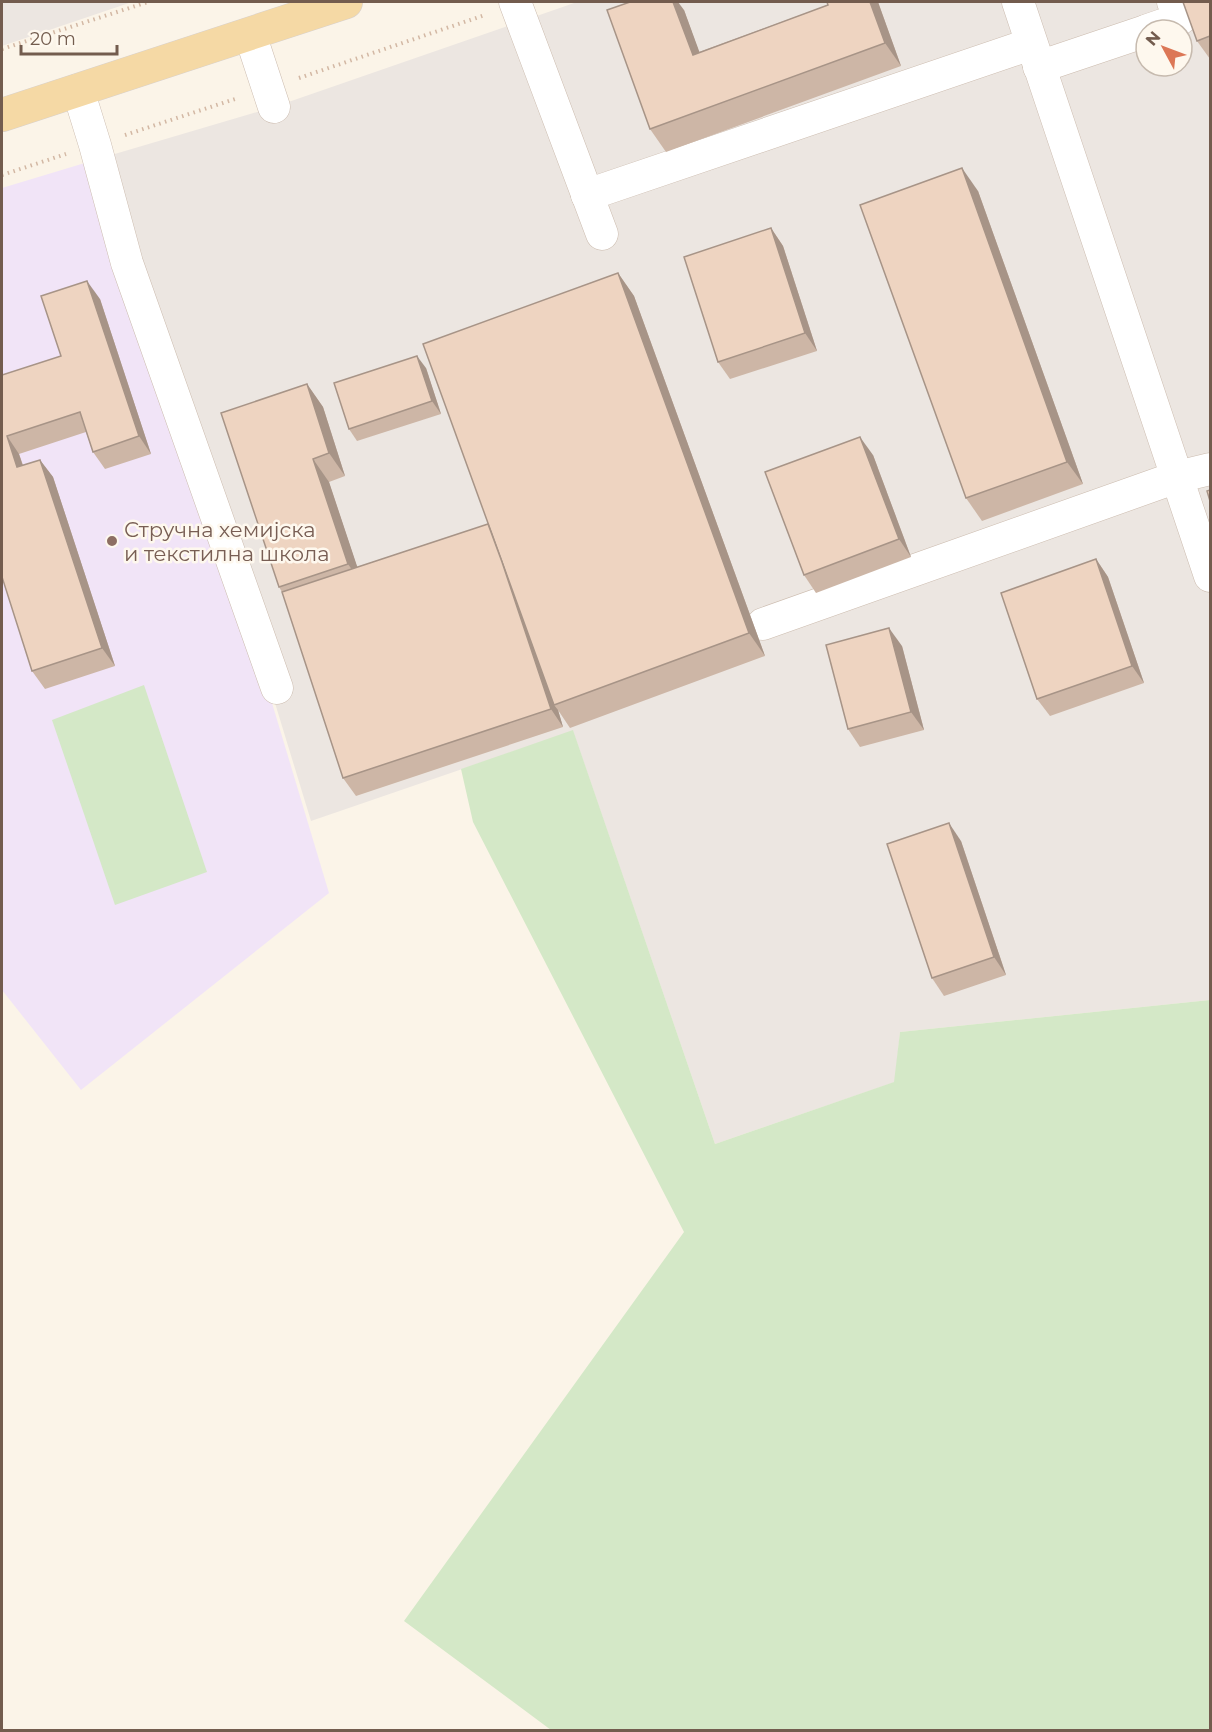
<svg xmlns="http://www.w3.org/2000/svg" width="1212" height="1732" font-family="Montserrat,sans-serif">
<rect width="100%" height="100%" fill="#fbf4e8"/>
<!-- industrial -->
<g fill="#ece6e1" fill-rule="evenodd">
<polygon points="2,2 132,2 2,46"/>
<path d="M577,2H1210V1000L900,1032L895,1082L715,1144L573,731L311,821L108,156L274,107ZM1146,30H1182V66H1146Z"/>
</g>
<!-- education -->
<polygon fill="#f1e4f7" points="108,156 329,893 81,1090 2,990 2,188"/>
<!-- green -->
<g fill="#d4e8c7">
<polygon points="144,685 207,872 115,905 52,720"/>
<polygon points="573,730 715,1144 894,1082 900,1032 1210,1000 1210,1730 551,1730 404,1621 684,1232 473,822 461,769"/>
</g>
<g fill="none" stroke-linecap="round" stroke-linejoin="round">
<defs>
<g id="minor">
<polyline points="515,2 602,234"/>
<polyline points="1018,2 1210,576"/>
<polyline points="1148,30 1180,19 1173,2"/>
<polyline points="250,34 274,107"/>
<polyline points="1039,67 1146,31"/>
<polyline points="78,90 95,145 127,263 277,688"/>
<polyline points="587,195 1031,44"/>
<polyline points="763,624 1177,477 1210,469"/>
</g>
<polyline id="major" points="2,115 346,2"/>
</defs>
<!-- minor casing -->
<use href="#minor" stroke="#ccbcaf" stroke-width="33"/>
<!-- major casing -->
<use href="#major" stroke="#d8d1cd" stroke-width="34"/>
<!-- path -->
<g stroke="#d3b8a4" stroke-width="4" stroke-dasharray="1.5 4.5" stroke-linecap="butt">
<polyline points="2,49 148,2"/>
<polyline points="299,78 485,15"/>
<polyline points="125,135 238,98"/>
<polyline points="2,175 66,154"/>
</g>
<!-- minor -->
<use href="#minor" stroke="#fff" stroke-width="32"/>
<!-- major -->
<use href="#major" stroke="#f5d9a5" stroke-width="33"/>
</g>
<!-- wall -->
<g fill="#cdb6a6">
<polygon points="827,2 878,2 901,66 666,152 650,129 684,10 699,52 828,5"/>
<polygon points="1210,2 1210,59 1197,41"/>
<polygon points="978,191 1083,484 982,521 966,498"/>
<polygon points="771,228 783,246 817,351 730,379 718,362"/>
<polygon points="618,273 634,296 765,656 570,728 558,710 563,727 356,796 343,778 282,592 279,587 307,384 323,407 345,476 329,482 357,567 488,524"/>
<polygon points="100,299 151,454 105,469 93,452 86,432 19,454 23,465 40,460 53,477 115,666 45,689 32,671 2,577 2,375 61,356"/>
<polygon points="426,368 441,414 357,441 349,429"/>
<polygon points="873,455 911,557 816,593 804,575"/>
<polygon points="1096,559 1108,577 1144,683 1050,716 1037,699"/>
<polygon points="902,646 924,730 860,747 848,729"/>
<polygon points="961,841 1006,975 944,996 932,978"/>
</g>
<!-- shaded-wall -->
<g fill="#a79487">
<polygon points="673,2 678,2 684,10 709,78 693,55"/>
<polygon points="870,2 878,2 901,66 885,43"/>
<polygon points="962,168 978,191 1083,484 1067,462"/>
<polygon points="771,228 783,246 817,351 805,333"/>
<polygon points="618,273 634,296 765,656 749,633"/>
<polygon points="87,281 100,299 151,454 139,436"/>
<polygon points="417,356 426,368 441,414 432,401"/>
<polygon points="307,384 323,407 345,476 329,453"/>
<polygon points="7,436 19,454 29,485 17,467"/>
<polygon points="860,437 873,455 911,557 899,539"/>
<polygon points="313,459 329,482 364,587 348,564"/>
<polygon points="40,460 53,477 115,666 102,648"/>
<polygon points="489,523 554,705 558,710 563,727 551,709"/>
<polygon points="1096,559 1108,577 1144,683 1132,666"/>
<polygon points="889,628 902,646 924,730 911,712"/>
<polygon points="949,823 961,841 1006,975 994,957"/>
</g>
<!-- building -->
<g fill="#eed4c1" stroke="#a79487" stroke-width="1.5">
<polygon points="630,2 673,2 693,55 828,5 827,2 870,2 885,43 650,129 607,10"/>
<polygon points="1183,2 1210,2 1210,36 1197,41"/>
<polygon points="962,168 1067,462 966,498 860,205"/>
<polygon points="771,228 805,333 718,362 684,257"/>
<polygon points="618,273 749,633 554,705 423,344"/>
<polygon points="87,281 139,436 93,452 80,412 7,436 17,467 40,460 102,648 32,671 2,577 2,375 61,356 41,296"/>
<polygon points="417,356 432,401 349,429 334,383"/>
<polygon points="307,384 329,453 313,459 348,564 279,587 221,413"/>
<polygon points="860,437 899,539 804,575 765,472"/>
<polygon points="1210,490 1210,501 1207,491"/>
<polygon points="488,524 502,562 551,709 343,778 282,592"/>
<polygon points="1096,559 1132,666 1037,699 1001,593"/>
<polygon points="889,628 911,712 848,729 826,645"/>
<polygon points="949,823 994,957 932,978 887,844"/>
</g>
<!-- markers -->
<circle fill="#8d6e63" stroke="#fef8ee" stroke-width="2" cx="112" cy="541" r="6"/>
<g text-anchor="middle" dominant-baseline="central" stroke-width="5" stroke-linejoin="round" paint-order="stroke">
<!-- education labels -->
<g font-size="21" fill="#785e54" stroke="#fef8ee" text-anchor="start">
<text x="124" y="529">Стручна хемијска<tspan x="124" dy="24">и текстилна школа</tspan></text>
</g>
</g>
<!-- border -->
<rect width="1212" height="1732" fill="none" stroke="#735c4e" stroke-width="6"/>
<!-- north arrow -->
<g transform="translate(1164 48) rotate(311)"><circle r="28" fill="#fef8ee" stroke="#c6baae" stroke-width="1.5"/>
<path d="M0-4.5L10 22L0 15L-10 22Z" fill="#dc7756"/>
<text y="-9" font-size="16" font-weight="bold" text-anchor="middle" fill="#735c4e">N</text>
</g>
<!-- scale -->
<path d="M21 45v9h96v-9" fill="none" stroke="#735c4e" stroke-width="3"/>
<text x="30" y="45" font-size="18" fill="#735c4e" stroke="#fef8ee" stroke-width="4.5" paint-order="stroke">20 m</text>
</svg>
